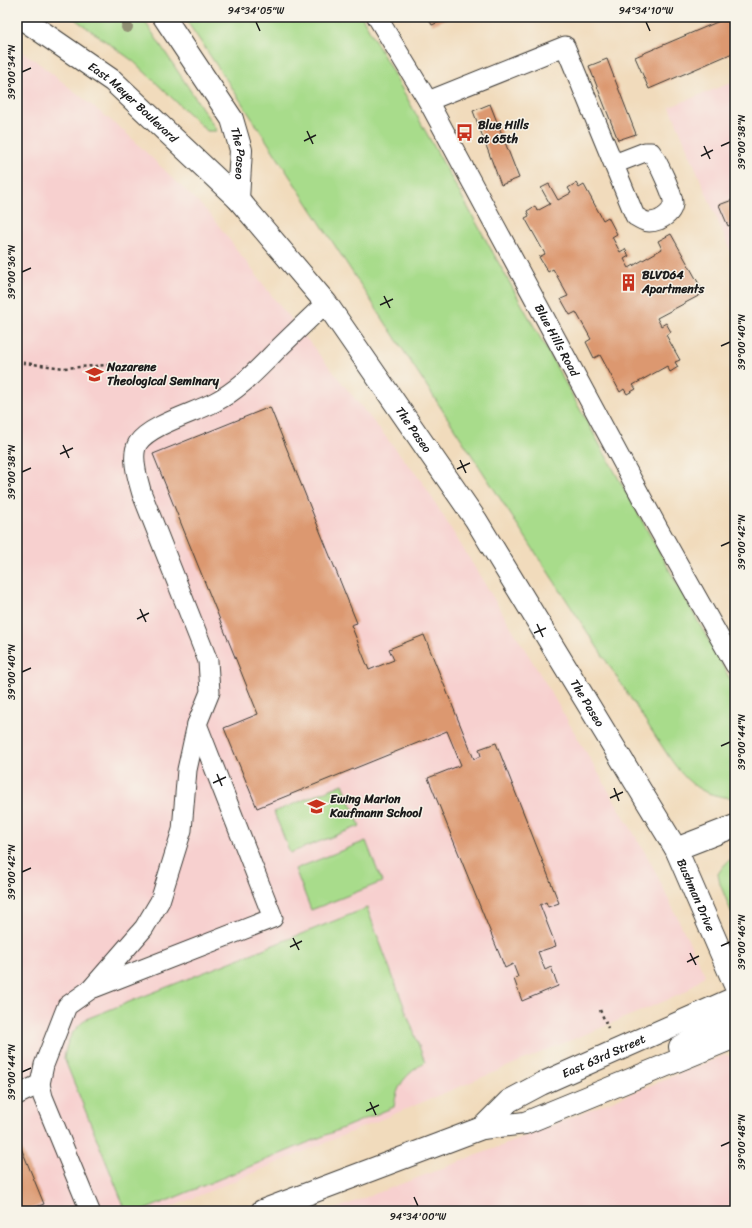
<svg xmlns="http://www.w3.org/2000/svg" width="752" height="1228" font-family="Sriracha,sans-serif">
<rect width="100%" height="100%" fill="#f7f3e8"/>
<filter id="ink" filterUnits="userSpaceOnUse"><feTurbulence type="fractalNoise" baseFrequency=".025" numOctaves="2"/><feDisplacementMap in="SourceGraphic" scale="8" xChannelSelector="R" yChannelSelector="G"/><feConvolveMatrix kernelMatrix="1 2 1 2 8 2 1 2 1" color-interpolation-filters="sRGB"/></filter>
<filter id="wash" filterUnits="userSpaceOnUse"><feTurbulence type="fractalNoise" baseFrequency=".012" numOctaves="4" result="noise"/><feDisplacementMap in="SourceGraphic" scale="16" xChannelSelector="R" yChannelSelector="G"/><feGaussianBlur stdDeviation="0.9" result="paint"/><feColorMatrix in="noise" values="0 0 0 0 0 0 0 0 0 0 0 0 0 0 0 0 0 1.4 0 .05"/><feComposite in="paint" operator="in"/></filter>
<g filter="url(#wash)">
<rect width="100%" height="100%" fill="#f1dbbc"/>
<!-- built -->
<g fill="#f7d0cf">
<polygon points="17,48 36,61 124,131 209,213 276,301 423,483 543,679 650,861 705,975 684,993 162,1211 17,1211"/>
<polygon points="735,81 735,262 670,107"/>
<polygon points="725,1055 735,1057 735,1211 330,1211 501,1146"/>
</g>
<!-- green -->
<g fill="#a8dc8b" stroke="#627c54">
<polygon points="72,17 142,17 217,131 207,131 133,61"/>
<path d="M184,17H362L735,688V798C701,796 688,784 669,757L234,91Z"/>
<polygon points="343,784 360,826 290,853 274,812"/>
<polygon points="366,841 382,882 311,910 295,869"/>
<path d="M735,857V921L720,884L718,874C723,866 727,861 735,857Z"/>
<path d="M367,908L425,1062C406,1075 397,1083 394,1107L142,1211H126L64,1058C68,1037 71,1033 86,1019Z"/>
</g>
<g id="blocks">
<!-- building -->
<g fill="#dc986f">
<polygon points="428,17 450,17 432,25"/>
<polygon points="729,17 735,17 735,52 649,89 635,57"/>
<polygon points="607,59 636,134 618,140 589,66"/>
<polygon points="490,104 519,178 501,185 473,111"/>
<polygon points="576,183 579,188 584,185 603,220 608,217 617,234 612,237 620,252 625,249 629,256 624,259 629,268 662,249 658,241 671,234 704,293 657,318 661,326 666,323 671,332 666,335 680,360 675,362 678,367 670,372 667,366 633,385 636,389 627,394 624,389 620,392 600,355 594,358 586,342 591,339 576,312 570,315 561,299 568,296 553,269 548,272 539,257 545,254 525,218 529,216 527,211 535,206 537,211 550,204 541,188 549,184 558,200 571,193 568,188"/>
<polygon points="735,199 735,223 728,226 719,205"/>
<polygon points="270,407 357,623 351,625 369,670 394,660 389,649 424,635 474,759 481,756 479,749 496,743 559,903 548,907 546,902 540,905 556,946 538,952 545,970 551,967 558,986 522,1001 514,979 518,977 513,964 505,968 428,778 461,765 447,731 257,808 224,728 258,714 153,454"/>
<polygon points="17,1138 44,1204 25,1211 17,1211"/>
</g>
</g>
</g>
<g filter="url(#ink)">
<use href="#blocks" fill-opacity="0" stroke="#3c3934" stroke-width="1"/>
<g fill="none" stroke-linecap="round" stroke-linejoin="round">
<defs>
<g id="minor">
<path id="s1" d="M377,17L428,101L658,528L735,665"/>
<path d="M428,101L565,46L635,216C645,222 648,224 659,220C665,217 672,212 673,204C674,195 657,160 651,152H645L614,164"/>
<polyline points="94,988 273,918 197,724"/>
<polyline points="17,1095 40,1084"/>
<path d="M90,1211L43,1097L40,1084L44,1065L67,1006L91,989L144,928L160,901L182,830L187,770L197,724L210,692L208,661L142,494C138,480 130,456 138,443C150,425 194,413 215,402C237,391 254,373 271,356C289,338 307,321 326,303"/>
</g>
<g id="major">
<path id="s2" d="M20,17L113,81L238,199L326,303L476,520L676,849L735,985"/>
<path id="s3" d="M164,17L232,119L241,150L238,199"/>
<polyline points="676,849 735,826"/>
<polyline points="680,1047 735,1015"/>
<path id="s4" d="M482,1128L509,1101L541,1084L735,998"/>
<polyline points="262,1211 482,1128 525,1123 735,1037"/>
</g>
</defs>
<!-- minor casing -->
<use href="#minor" stroke="#3c3934" stroke-width="21"/>
<!-- major casing -->
<use href="#major" stroke="#3c3934" stroke-width="24"/>
<!-- path -->
<g stroke="#3c3934" stroke-width="2.5" stroke-dasharray="3 3" stroke-linecap="butt">
<polyline points="17,362 64,368 109,365"/>
<polyline points="600,1010 608,1028"/>
</g>
<!-- minor -->
<use href="#minor" stroke="#fff" stroke-width="19"/>
<!-- major -->
<use href="#major" stroke="#fff" stroke-width="22"/>
</g>
<!-- trees -->
<circle fill="#939276" cx="127" cy="27" r="6"/>
</g>
<!-- ticks -->
<path fill="none" stroke="#1c1c1c" stroke-width="1.5" d="M256,22L260,31M646,22L650,31M22,72L31,68M307,131L313,144M304,141L316,135M704,146L710,159M721,146L730,142M701,156L713,150M22,272L31,268M384,296L390,308M380,305L393,299M721,346L730,342M63,445L69,458M60,454L73,448M460,460L466,473M457,469L470,463M22,472L31,468M721,546L730,542M140,609L146,622M137,619L149,613M537,624L543,637M534,633L546,628M22,672L31,668M721,746L730,742M217,774L222,786M213,783L226,777M614,788L619,801M610,798L623,792M22,872L31,868M293,938L299,950M721,946L730,942M290,947L302,941M690,953L696,965M687,962L699,956M22,1072L31,1068M370,1102L376,1115M366,1111L379,1105M721,1146L730,1142M414,1197L418,1206"/>
<!-- icons -->
<defs>
<symbol id="bus-bare" viewBox="-9 -9 18 18"><path d="M-5-6H5V4H4V6H2V4H-2V6H-4V4H-5ZM-3.5-4V0h7V-4ZM-3.5 1.2v1.5H-2V1.2ZM2 1.2v1.5H3.5V1.2Z" fill="#c8321e" stroke="#f7f3e8" stroke-width="2.5" paint-order="stroke"/></symbol>
<symbol id="building-bare" viewBox="-9 -9 18 18"><path d="M-4-6H4V6H1V3H-1V6H-4ZM-2.5-4.3h1.7v1.8h-1.7ZM.8-4.3h1.7v1.8H.8ZM-2.5-1h1.7V.8h-1.7ZM.8-1h1.7V.8H.8Z" fill="#c8321e" stroke="#f7f3e8" stroke-width="2.5" paint-order="stroke"/></symbol>
<symbol id="school-bare" viewBox="-9 -9 18 18"><path d="M0-5L7-2L0 1L-7-2ZM-4 1L0 2.5L4 1V4Q0 6-4 4Z" fill="#c8321e" stroke="#f7f3e8" stroke-width="2.5" paint-order="stroke"/></symbol>
</defs>
<g fill-rule="evenodd">
<use href="#bus-bare" x="452" y="120" width="25" height="25"/>
<use href="#building-bare" x="616" y="270" width="25" height="25"/>
<use href="#school-bare" x="82" y="362" width="25" height="25"/>
<use href="#school-bare" x="304" y="794" width="25" height="25"/>
</g>
<g text-anchor="middle" dominant-baseline="central" stroke-width="3" stroke-linejoin="round" paint-order="stroke">
<!-- street labels -->
<g font-size="12" fill="#1c1c1c" stroke="#f7f3e8">
<text stroke="none"><textPath href="#s2" startOffset="142">East Meyer Boulevard</textPath></text>
<text stroke="none"><textPath href="#s3" startOffset="158">The Paseo</textPath></text>
<text stroke="none"><textPath href="#s1" startOffset="370">Blue Hills Road</textPath></text>
<text stroke="none"><textPath href="#s2" startOffset="575">The Paseo</textPath></text>
<text stroke="none"><textPath href="#s2" startOffset="899">The Paseo</textPath></text>
<text stroke="none"><textPath href="#s2" startOffset="1120">Bushman Drive</textPath></text>
<text stroke="none"><textPath href="#s4" startOffset="143">East 63rd Street</textPath></text>
</g>
<!-- poi labels -->
<g font-size="12" font-weight="bold" fill="#1c1c1c" stroke="#f7f3e8" text-anchor="start">
<text x="478" y="125">Blue Hills<tspan x="478" dy="14">at 65th</tspan></text>
<text x="642" y="275">BLVD64<tspan x="642" dy="14">Apartments</tspan></text>
<text x="107" y="367">Nazarene<tspan x="107" dy="14">Theological Seminary</tspan></text>
<text x="330" y="799">Ewing Marion<tspan x="330" dy="14">Kaufmann School</tspan></text>
</g>
</g>
<!-- margin -->
<rect width="752" height="1228" fill="none" stroke="#f7f3e8" stroke-width="44"/>
<rect x="22" y="22" width="708" height="1184" fill="none" stroke="#1c1c1c" stroke-width="1.5"/>
<g font-size="10" text-anchor="middle" fill="#1c1c1c">
<text x="256" y="14">94°34'05"W</text>
<text x="646" y="14">94°34'10"W</text>
<text transform="translate(11 72) rotate(-90)" y="4">39°00'34"N</text>
<text transform="translate(741 142) rotate(-90)" y="4">39°00'38"N</text>
<text transform="translate(11 272) rotate(-90)" y="4">39°00'36"N</text>
<text transform="translate(741 342) rotate(-90)" y="4">39°00'40"N</text>
<text transform="translate(11 472) rotate(-90)" y="4">39°00'38"N</text>
<text transform="translate(741 542) rotate(-90)" y="4">39°00'42"N</text>
<text transform="translate(11 672) rotate(-90)" y="4">39°00'40"N</text>
<text transform="translate(741 742) rotate(-90)" y="4">39°00'44"N</text>
<text transform="translate(11 872) rotate(-90)" y="4">39°00'42"N</text>
<text transform="translate(741 942) rotate(-90)" y="4">39°00'46"N</text>
<text transform="translate(11 1072) rotate(-90)" y="4">39°00'44"N</text>
<text transform="translate(741 1142) rotate(-90)" y="4">39°00'48"N</text>
<text x="418" y="1220">94°34'00"W</text>
</g>
</svg>
